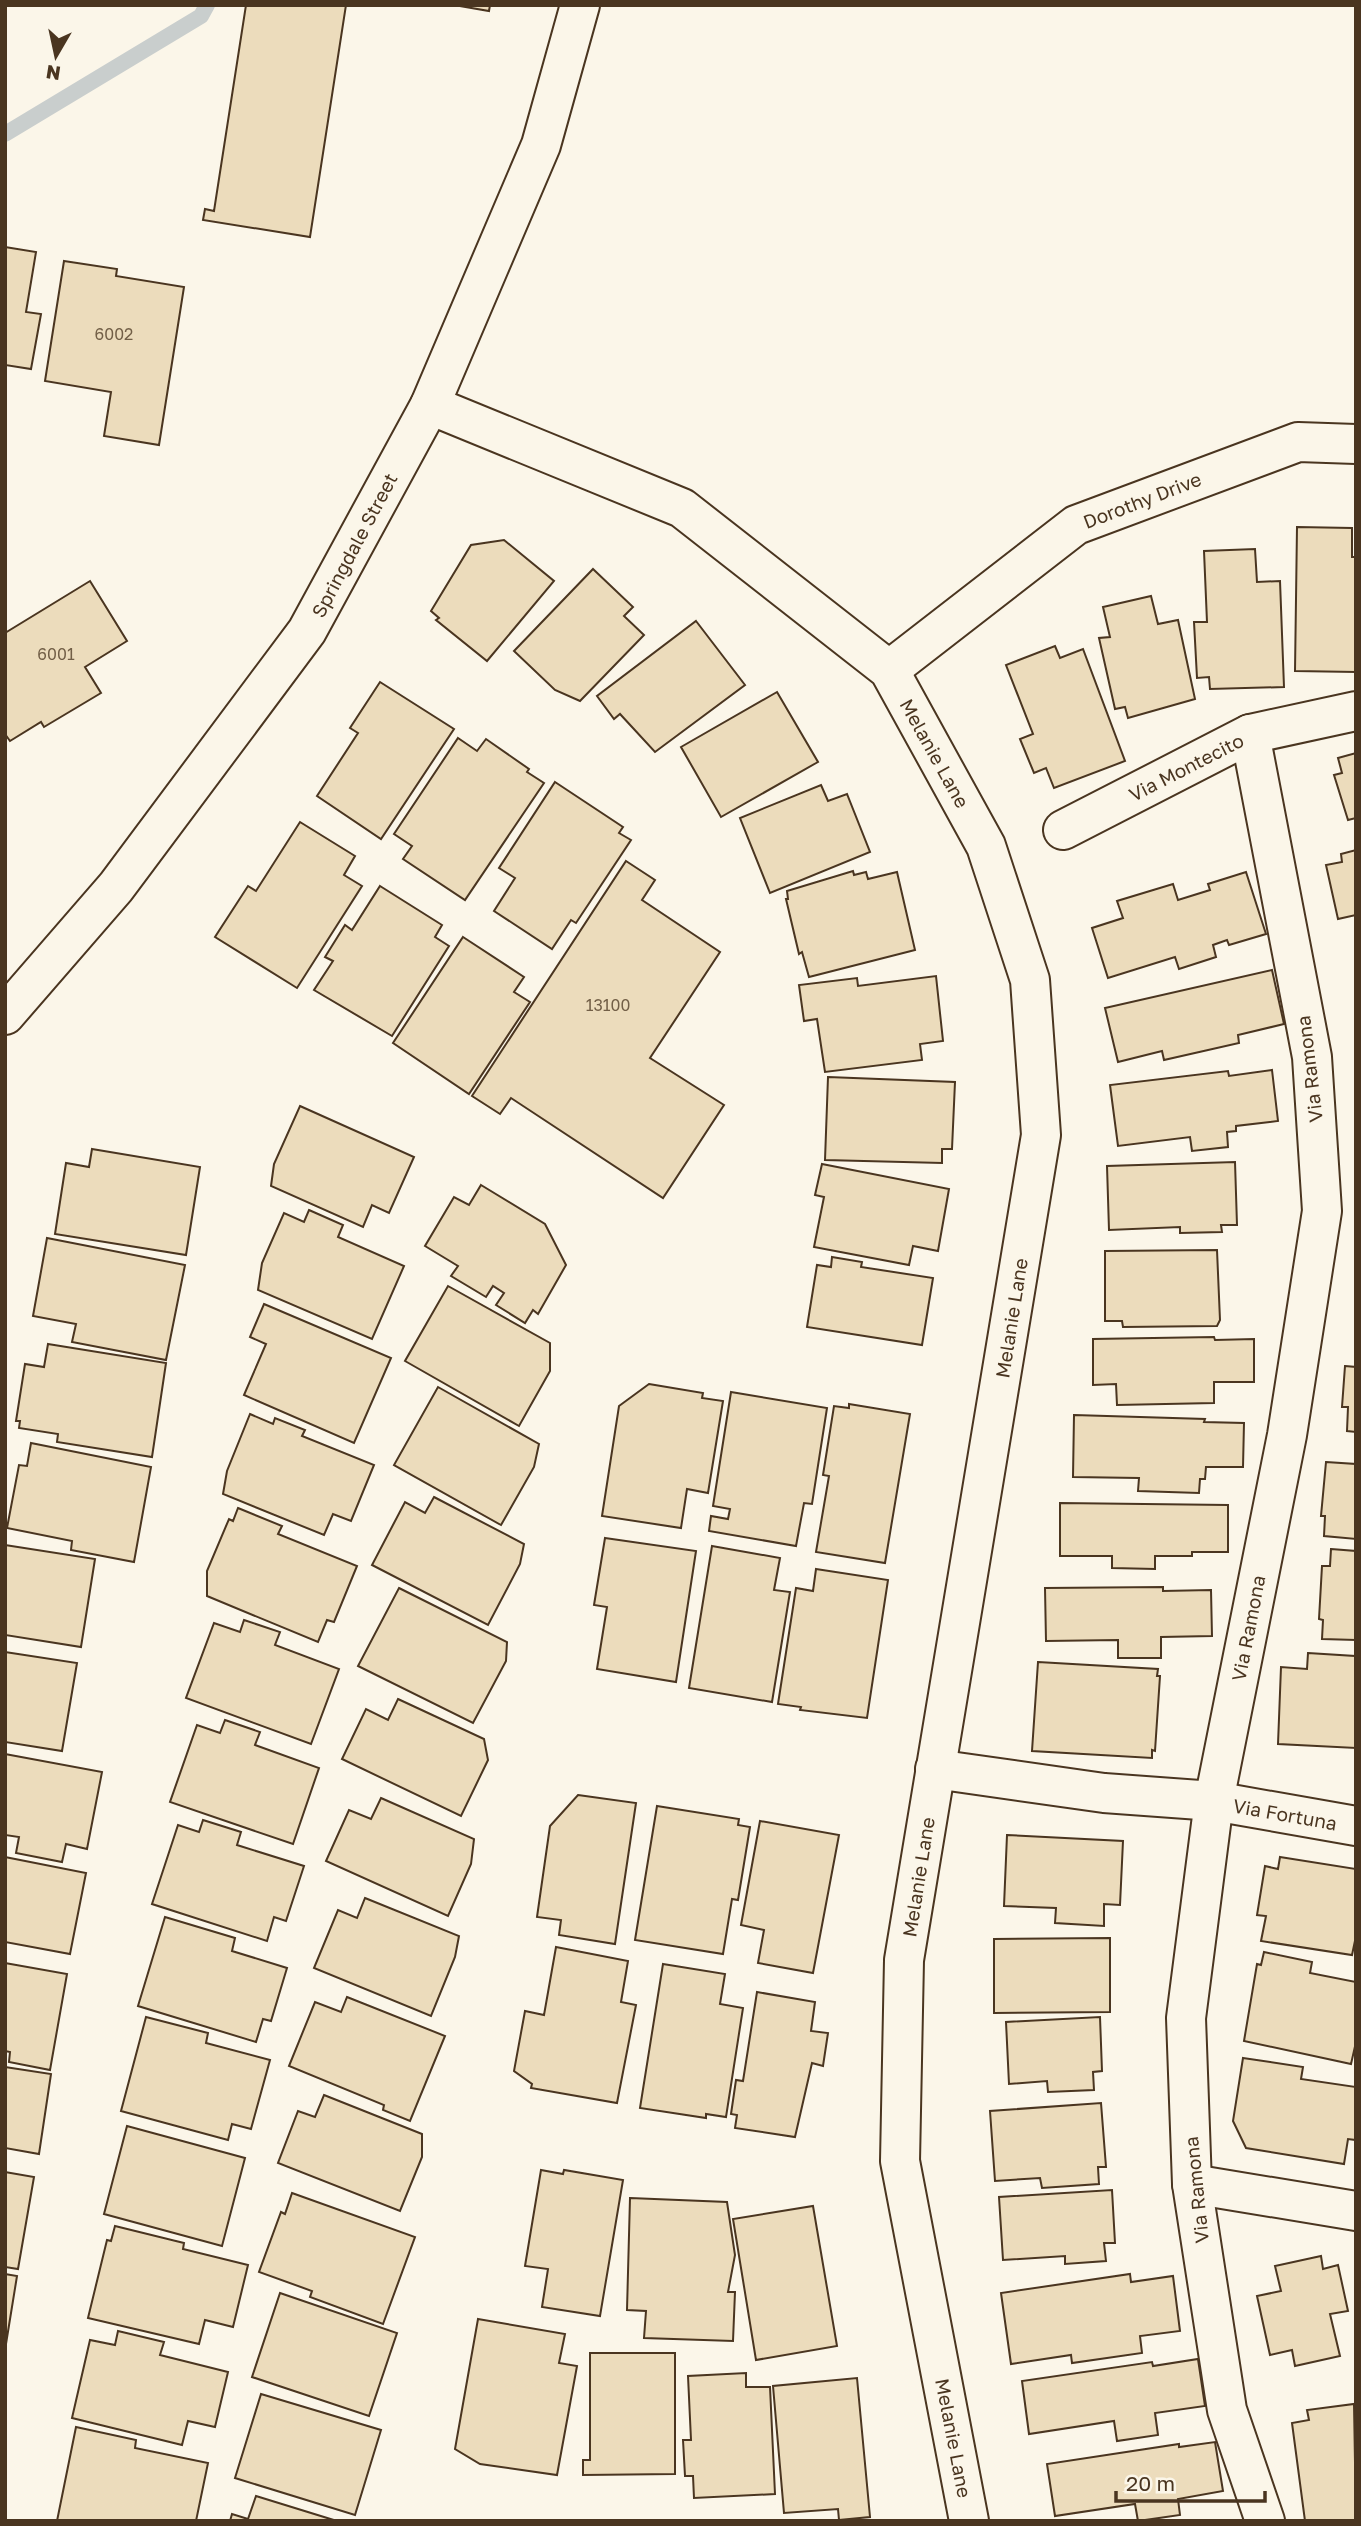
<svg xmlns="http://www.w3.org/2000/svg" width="1361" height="2526" font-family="'Golos Text',sans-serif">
<rect width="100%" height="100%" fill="#fbf6e9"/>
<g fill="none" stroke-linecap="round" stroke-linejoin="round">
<!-- stream -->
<polyline stroke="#c9cecd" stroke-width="16" points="5,134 201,16 207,5"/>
</g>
<!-- building -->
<g fill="#ecdcbc" stroke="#4a3520" stroke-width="2">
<polygon points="246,5 346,5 310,237 203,220 205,209 214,211"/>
<polygon points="454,5 490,5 489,11"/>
<polygon points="5,247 36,252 26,312 41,314 31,369 5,365"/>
<polygon points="64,261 117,269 116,276 184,287 159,445 104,436 111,392 45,381"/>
<polygon points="1297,527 1352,528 1352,557 1356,557 1356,672 1295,671"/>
<polygon points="504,540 554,581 487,661 436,620 439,618 431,611 471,545"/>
<polygon points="1255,549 1257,582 1280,581 1284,687 1210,689 1209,677 1197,678 1194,622 1207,622 1204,551"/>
<polygon points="593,569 633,607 624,616 644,635 580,701 555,690 514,651"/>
<polygon points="90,581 127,641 85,667 101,693 44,727 41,722 10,741 5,734 5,633"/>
<polygon points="1151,596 1158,624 1178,620 1195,699 1128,718 1125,707 1115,709 1099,638 1110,637 1103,607"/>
<polygon points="696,621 745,685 655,752 620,714 614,719 597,696"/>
<polygon points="1055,646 1060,658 1083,649 1125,761 1054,788 1046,768 1034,773 1020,739 1033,734 1006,665"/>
<polygon points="380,682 454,729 381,839 317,796 358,733 350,728"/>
<polygon points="777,692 818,762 721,817 681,747"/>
<polygon points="458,738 477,751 486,739 529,769 527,772 544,783 465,900 403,859 412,846 394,834"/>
<polygon points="1356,753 1356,818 1348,820 1334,775 1342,773 1338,758"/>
<polygon points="555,782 623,827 619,833 631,840 576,923 571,920 552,949 494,911 515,878 499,868"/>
<polygon points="821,785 828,801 847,794 870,852 770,893 740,818"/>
<polygon points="300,822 355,856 344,875 362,886 297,988 215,937 248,886 256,891"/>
<polygon points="1356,850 1356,915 1338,919 1326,865 1342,862 1341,854"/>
<polygon points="626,861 655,880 642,900 720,952 650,1058 724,1105 663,1198 511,1098 500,1114 472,1096"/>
<polygon points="853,871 854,875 866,872 868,879 897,872 915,950 809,977 802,952 799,954 786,899 788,899 787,891"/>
<polygon points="1246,872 1266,934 1229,945 1227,940 1213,945 1216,957 1179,969 1175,957 1108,978 1092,928 1123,918 1117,901 1173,884 1178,900 1210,890 1208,884"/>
<polygon points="380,886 442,925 435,937 449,946 392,1036 314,990 333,961 325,957 345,925 352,930"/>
<polygon points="463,937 524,977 514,992 530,1002 469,1094 393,1043"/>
<polygon points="1272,970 1284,1024 1238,1035 1239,1043 1164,1060 1162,1051 1118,1062 1105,1008"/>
<polygon points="936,976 943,1041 920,1044 922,1060 825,1072 817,1019 804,1021 799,985 857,978 858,986"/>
<polygon points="1272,1070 1278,1121 1236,1126 1236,1131 1227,1132 1228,1147 1192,1151 1190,1137 1118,1146 1110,1085 1228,1071 1229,1076"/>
<polygon points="828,1077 955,1082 952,1149 942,1149 942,1163 825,1160"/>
<polygon points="300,1106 414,1157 389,1213 372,1205 363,1227 271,1186 274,1164"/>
<polygon points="92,1149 200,1167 186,1255 55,1234 66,1163 89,1167"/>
<polygon points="1235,1162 1237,1225 1221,1225 1222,1232 1180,1233 1180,1227 1109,1230 1107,1166"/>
<polygon points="822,1164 949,1189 938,1251 913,1246 909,1265 814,1247 824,1197 815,1195"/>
<polygon points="481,1185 545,1224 566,1265 538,1314 533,1310 525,1323 496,1305 504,1293 493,1286 486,1297 451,1276 458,1266 425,1246 454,1197 469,1205"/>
<polygon points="309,1210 343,1225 338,1237 404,1266 372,1339 258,1290 262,1263 284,1213 304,1222"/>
<polygon points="47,1238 185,1265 166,1360 72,1342 76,1324 33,1316"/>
<polygon points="1217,1250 1220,1320 1217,1326 1123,1327 1122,1321 1105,1321 1105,1251"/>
<polygon points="832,1257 862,1262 861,1267 933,1278 922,1345 807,1327 817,1265 831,1267"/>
<polygon points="448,1286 550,1343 550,1371 519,1426 405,1361"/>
<polygon points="264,1304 391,1358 354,1443 244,1395 266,1344 250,1337"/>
<polygon points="1214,1337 1215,1340 1254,1339 1254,1382 1214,1382 1214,1403 1117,1405 1116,1384 1093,1385 1093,1339"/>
<polygon points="48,1344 166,1363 152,1457 57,1442 58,1434 19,1428 20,1421 16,1421 25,1364 44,1367"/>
<polygon points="1345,1366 1356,1367 1356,1432 1347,1431 1348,1407 1342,1407"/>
<polygon points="649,1384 703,1393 702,1398 723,1401 708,1493 687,1489 681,1528 602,1516 619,1406"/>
<polygon points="438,1387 539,1444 534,1467 501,1525 394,1465"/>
<polygon points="731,1392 827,1408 812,1504 804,1503 796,1546 709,1531 711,1516 728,1519 730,1509 713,1506"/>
<polygon points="849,1404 910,1414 885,1563 816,1552 829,1476 823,1475 834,1406 849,1408"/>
<polygon points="250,1414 273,1424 275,1418 305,1430 302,1436 374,1465 351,1521 333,1514 324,1535 223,1494 227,1471"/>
<polygon points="1074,1415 1205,1419 1204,1422 1244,1423 1243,1467 1206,1467 1205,1479 1200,1479 1199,1493 1138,1491 1139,1478 1073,1477"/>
<polygon points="31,1443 151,1467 134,1562 71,1550 72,1541 7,1528 19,1465 27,1466"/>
<polygon points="1326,1462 1356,1464 1356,1539 1324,1536 1325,1516 1321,1516"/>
<polygon points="434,1497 524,1544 520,1564 488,1625 372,1565 405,1502 425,1513"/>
<polygon points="1060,1503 1228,1505 1228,1552 1192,1552 1192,1556 1155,1556 1155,1569 1112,1568 1112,1556 1060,1556"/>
<polygon points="238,1508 282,1526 278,1534 357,1566 334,1622 327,1620 318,1642 207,1596 207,1571 229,1519 233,1521"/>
<polygon points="605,1538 696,1551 676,1682 597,1669 607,1607 594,1605"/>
<polygon points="5,1545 95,1559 81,1647 5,1635"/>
<polygon points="712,1546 780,1558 774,1590 790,1592 772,1702 689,1688"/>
<polygon points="1331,1549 1356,1551 1356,1640 1322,1639 1323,1620 1319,1619 1322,1566 1330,1566"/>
<polygon points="816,1569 888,1580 867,1718 800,1710 801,1707 778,1704 796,1588 813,1591"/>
<polygon points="1163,1587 1163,1591 1211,1590 1212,1636 1161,1637 1161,1658 1118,1658 1118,1640 1046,1641 1045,1588"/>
<polygon points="399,1588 507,1642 506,1661 473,1723 358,1666"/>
<polygon points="244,1620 280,1632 275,1645 339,1669 311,1744 186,1698 214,1623 240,1632"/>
<polygon points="5,1652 77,1663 62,1751 5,1742"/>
<polygon points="1308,1653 1355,1656 1356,1748 1278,1744 1281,1667 1307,1669"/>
<polygon points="1038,1662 1158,1669 1157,1676 1160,1676 1155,1751 1152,1750 1152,1758 1032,1751"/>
<polygon points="398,1699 484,1739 488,1760 461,1816 342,1759 366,1709 388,1720"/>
<polygon points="225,1720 260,1732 255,1745 319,1768 293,1844 170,1802 197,1725 220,1733"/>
<polygon points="5,1754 102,1772 87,1849 66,1844 62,1862 16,1853 19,1837 5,1835"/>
<polygon points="578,1795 636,1803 615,1944 559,1935 561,1920 537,1917 550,1826"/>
<polygon points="381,1798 474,1839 471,1864 448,1916 326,1861 349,1810 371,1819"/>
<polygon points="657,1806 739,1819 738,1825 750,1827 738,1900 732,1899 723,1954 635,1940"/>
<polygon points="203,1820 241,1832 237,1845 304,1866 286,1921 274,1917 267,1941 152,1904 178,1825 199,1832"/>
<polygon points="760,1821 839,1835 813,1973 758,1963 764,1930 741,1925"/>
<polygon points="1007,1835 1123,1841 1120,1905 1104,1904 1104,1926 1055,1923 1056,1908 1004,1906"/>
<polygon points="5,1857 86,1873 70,1954 5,1942"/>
<polygon points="1280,1857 1356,1869 1356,1936 1352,1955 1261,1941 1266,1916 1257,1915 1265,1866 1278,1869"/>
<polygon points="365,1898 459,1936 455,1957 431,2016 314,1968 338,1910 357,1918"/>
<polygon points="165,1917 235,1938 232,1951 287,1968 271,2021 263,2019 256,2042 138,2006"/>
<polygon points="1110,1938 1110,2012 994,2013 994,1939"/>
<polygon points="556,1947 628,1961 621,2002 636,2005 617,2103 531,2088 532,2084 514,2071 525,2011 544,2015"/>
<polygon points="1264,1952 1312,1962 1310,1973 1356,1982 1356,2042 1351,2064 1244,2041 1257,1964 1261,1965"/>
<polygon points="5,1963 67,1974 50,2070 9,2062 10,2052 5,2051"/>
<polygon points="663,1964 725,1974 720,2004 743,2008 726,2117 706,2114 706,2118 640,2108"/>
<polygon points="757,1992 815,2002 811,2031 828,2033 823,2066 812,2063 795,2137 735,2128 737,2115 731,2114 736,2080 743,2081"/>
<polygon points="347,1997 445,2036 410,2121 383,2110 384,2105 289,2066 315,2002 341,2012"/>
<polygon points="146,2017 208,2033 206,2043 270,2060 251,2129 232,2124 228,2140 121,2111"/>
<polygon points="1100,2017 1102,2071 1093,2072 1094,2090 1048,2092 1047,2081 1009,2084 1006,2022"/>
<polygon points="1243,2058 1303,2067 1301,2079 1356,2087 1356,2140 1348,2139 1344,2164 1246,2148 1233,2121"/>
<polygon points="5,2067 51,2074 39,2154 5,2148"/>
<polygon points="324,2095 422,2134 422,2157 400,2211 278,2163 298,2111 315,2117"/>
<polygon points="1101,2103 1106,2167 1098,2167 1099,2184 1042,2188 1040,2178 995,2181 990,2111"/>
<polygon points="127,2126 245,2158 222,2246 104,2214"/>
<polygon points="541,2170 563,2174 564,2170 623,2180 600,2316 542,2307 548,2269 525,2266"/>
<polygon points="5,2172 34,2177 18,2269 5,2267"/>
<polygon points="1112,2190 1115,2243 1104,2243 1106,2261 1065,2264 1065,2256 1003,2260 999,2197"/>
<polygon points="292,2193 415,2237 383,2324 310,2297 312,2291 259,2272 281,2212 285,2214"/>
<polygon points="630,2198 727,2202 735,2255 728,2292 735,2292 733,2341 644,2338 646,2311 627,2310"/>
<polygon points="813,2206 837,2346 756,2360 733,2219"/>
<polygon points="115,2226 184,2243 183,2249 248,2265 233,2327 205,2320 199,2344 88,2318 107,2240 111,2241"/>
<polygon points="1321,2256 1323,2269 1338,2265 1348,2311 1330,2314 1340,2356 1295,2366 1292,2350 1270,2355 1257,2296 1281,2291 1275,2266"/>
<polygon points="5,2274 17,2276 5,2350"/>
<polygon points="1130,2274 1131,2282 1173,2276 1180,2331 1140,2336 1142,2353 1072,2363 1071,2355 1011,2364 1001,2293"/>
<polygon points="280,2293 397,2333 369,2416 252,2377"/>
<polygon points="478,2319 565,2334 559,2363 577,2366 557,2475 480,2464 455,2449"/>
<polygon points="118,2331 164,2342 160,2355 228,2372 215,2427 188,2421 182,2445 72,2418 90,2340 115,2345"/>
<polygon points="590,2353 675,2353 675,2474 583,2475 583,2460 590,2460"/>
<polygon points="1198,2359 1205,2406 1155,2413 1158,2435 1117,2441 1114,2421 1029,2434 1022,2381 1152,2362 1153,2366"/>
<polygon points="746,2373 746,2387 770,2387 775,2494 694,2498 693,2476 685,2476 683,2440 691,2440 688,2376"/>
<polygon points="857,2378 870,2517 839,2520 838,2509 784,2513 773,2386"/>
<polygon points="261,2394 381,2430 355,2515 235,2478"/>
<polygon points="1354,2404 1356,2521 1305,2521 1292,2423 1309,2420 1307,2410"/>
<polygon points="76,2427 136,2440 135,2448 208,2463 196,2521 57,2521"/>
<polygon points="1215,2442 1223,2491 1178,2499 1180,2515 1138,2521 1135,2504 1055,2516 1047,2464 1179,2444 1179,2447"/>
<polygon points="256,2496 337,2521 230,2521 232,2514 248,2519"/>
</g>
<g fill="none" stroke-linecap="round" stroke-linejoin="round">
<defs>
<g id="minor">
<polyline points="430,405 682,508 889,670 986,846 1030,980 1041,1135 904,1960 900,2161 969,2521"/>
<polyline points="889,670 1076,525 1298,442 1356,444"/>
<polyline points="1250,734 1312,1057 1322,1211 1287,1435 1214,1801 1186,2018 1192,2184 1227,2410 1265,2521"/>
<polyline points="1063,830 1250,734 1356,711"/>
<polyline points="935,1769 1104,1793 1214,1801 1356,1826"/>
<polyline points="1192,2184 1356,2211"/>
</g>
<polyline id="major" points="5,1015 116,887 307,631 430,405 541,145 580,5"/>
</defs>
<!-- minor casing -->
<use href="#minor" stroke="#4a3520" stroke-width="42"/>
<!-- major casing -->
<use href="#major" stroke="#4a3520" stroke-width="42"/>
<!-- minor -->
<use href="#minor" stroke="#fbf6e9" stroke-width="38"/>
<!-- major -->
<use href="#major" stroke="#fbf6e9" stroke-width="38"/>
</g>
<g text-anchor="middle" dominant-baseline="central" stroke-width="5" stroke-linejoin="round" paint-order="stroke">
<!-- number labels -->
<g font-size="16" fill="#725f47">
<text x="114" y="334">6002</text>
<text x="56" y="654">6001</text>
<text x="608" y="1005">13100</text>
</g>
<!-- street labels -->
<g font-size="19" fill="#4a3520" stroke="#fbf6e9">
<text transform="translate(1142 500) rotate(-21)">Dorothy Drive</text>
<text transform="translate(354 545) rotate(-62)">Springdale Street</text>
<text transform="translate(935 753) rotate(61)">Melanie Lane</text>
<text transform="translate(1186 767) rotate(-27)">Via Montecito</text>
<text transform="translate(1309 1069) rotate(-97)">Via Ramona</text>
<text transform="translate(1011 1318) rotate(-81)">Melanie Lane</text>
<text transform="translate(1248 1628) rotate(-79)">Via Ramona</text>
<text transform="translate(1285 1814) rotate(10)">Via Fortuna</text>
<text transform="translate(918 1877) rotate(-81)">Melanie Lane</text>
<text transform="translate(1196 2190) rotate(-96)">Via Ramona</text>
<text transform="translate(954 2438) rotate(79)">Melanie Lane</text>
</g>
</g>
<!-- border -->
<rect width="1361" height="2526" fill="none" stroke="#4a3520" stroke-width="14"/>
<!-- north arrow -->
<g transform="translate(56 56) rotate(189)" stroke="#fbf6e9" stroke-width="5" paint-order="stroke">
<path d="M0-5L12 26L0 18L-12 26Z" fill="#4a3520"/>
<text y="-10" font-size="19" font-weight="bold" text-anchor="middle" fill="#4a3520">N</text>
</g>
<!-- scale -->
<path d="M1116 2491v10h149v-10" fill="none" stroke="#4a3520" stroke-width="3.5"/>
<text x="1126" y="2491" font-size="21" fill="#4a3520" stroke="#fbf6e9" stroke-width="5" paint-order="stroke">20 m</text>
</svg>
